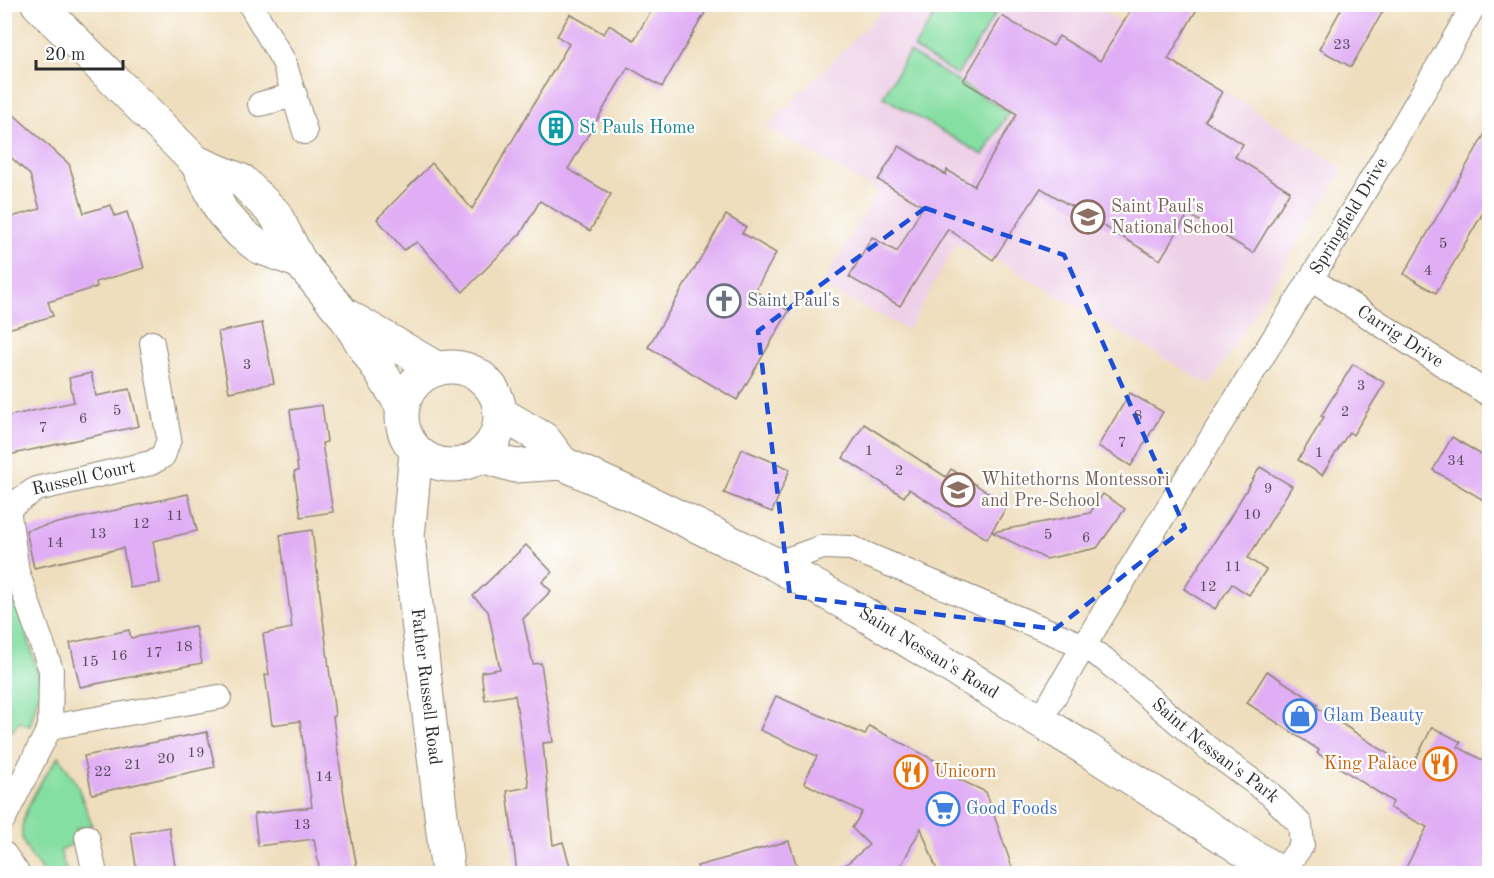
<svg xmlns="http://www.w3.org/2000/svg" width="1494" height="878" font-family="'Old Standard TT',serif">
<rect width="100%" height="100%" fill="#fff"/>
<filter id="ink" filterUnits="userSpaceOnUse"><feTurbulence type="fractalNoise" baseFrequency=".0167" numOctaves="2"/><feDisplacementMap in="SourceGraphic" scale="12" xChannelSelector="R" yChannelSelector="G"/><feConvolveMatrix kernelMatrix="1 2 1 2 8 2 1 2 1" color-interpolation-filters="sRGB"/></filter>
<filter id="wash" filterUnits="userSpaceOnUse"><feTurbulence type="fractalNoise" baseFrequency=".008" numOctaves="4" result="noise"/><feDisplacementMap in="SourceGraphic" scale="24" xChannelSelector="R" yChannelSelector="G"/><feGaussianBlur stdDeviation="1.35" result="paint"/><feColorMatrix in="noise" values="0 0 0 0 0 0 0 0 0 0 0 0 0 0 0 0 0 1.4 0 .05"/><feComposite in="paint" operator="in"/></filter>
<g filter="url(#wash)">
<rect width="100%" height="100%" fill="#efdebd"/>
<!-- built -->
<polygon fill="#eed0e7" points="888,5 1094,5 1344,169 1210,385 1002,263 956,244 908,330 821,286 878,191 767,127"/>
<!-- green -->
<g fill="#85dea2" stroke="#588466" stroke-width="1.5">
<polygon points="941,5 1001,5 957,75 914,48"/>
<polygon points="909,52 1009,112 983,155 883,97"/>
<polygon points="4,551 8,588 25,627 41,685 30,726 19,722 5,740"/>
<path d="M59,756L77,784L92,825L76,829V841L60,851L67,873H43C37,863 27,853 23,841C15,817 45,775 59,756Z"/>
</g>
<g id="blocks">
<!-- building -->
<g fill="#e0aef4">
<polygon points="655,4 710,4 662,87 628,67 568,169 611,194 590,231 540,201 521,233 463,292 417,242 404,250 377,219 432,163 472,209 569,44 557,36 570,14 604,34 609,25 634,40"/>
<polygon points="1134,4 1200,4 1168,59 1222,92 1205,121 1243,144 1235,157 1290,191 1253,253 1188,214 1160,260 1041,188 993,260 948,229 900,306 849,277 872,237 897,252 923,206 878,180 899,146 946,175 947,170 974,186 1017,114 963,81 1002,16 1053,46 1059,36 1100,61"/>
<polygon points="1344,4 1387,4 1351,67 1319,49"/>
<polygon points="4,106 69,164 84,213 111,205 115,216 127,212 144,268 96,282 97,287 48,302 53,316 4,330 4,219 40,209 30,175 4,151"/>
<polygon points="1490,125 1490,201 1436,293 1404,274"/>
<polygon points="726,215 746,227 742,233 776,253 755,291 789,311 737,400 648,347"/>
<polygon points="262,323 274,383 229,392 218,332"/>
<polygon points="1353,364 1385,383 1353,435 1349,432 1322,475 1298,460 1324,417 1321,416"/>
<polygon points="91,373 96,396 130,389 139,426 4,456 4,417 74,402 69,378"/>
<polygon points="1130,393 1163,412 1131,466 1098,446"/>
<polygon points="322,405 327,442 322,443 333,512 301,517 294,472 298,471 290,410"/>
<polygon points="864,424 946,477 951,469 1008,505 987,539 909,489 904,497 843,458"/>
<polygon points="1452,437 1490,460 1490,504 1433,470"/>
<polygon points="742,449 790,469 772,512 724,493"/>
<polygon points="1260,467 1292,486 1248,558 1266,570 1249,595 1232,584 1215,609 1184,589 1229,519"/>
<polygon points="188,494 197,531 153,541 160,583 130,588 123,548 34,568 26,530"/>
<polygon points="1103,494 1125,509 1097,548 1046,559 992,532 1090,513"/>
<polygon points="312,530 335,716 333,717 345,803 358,873 320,873 314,839 258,846 254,814 312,807 300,721 272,725 265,675 269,675 263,634 292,628 280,535"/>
<polygon points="526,545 552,572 542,582 551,591 523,619 533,664 541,663 553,742 543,743 553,845 563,842 572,873 517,873 507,791 529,787 515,695 485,700 481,672 500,669 488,611 473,596"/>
<polygon points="195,626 202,663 80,687 70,643 129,630 131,638"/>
<polygon points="1267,671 1318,704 1316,707 1411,769 1432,727 1461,742 1458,747 1490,764 1490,864 1484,873 1403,873 1427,827 1390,808 1393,802 1317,753 1319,750 1247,703"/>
<polygon points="776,696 865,735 869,726 938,762 935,768 986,792 1014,873 938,873 921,828 897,873 836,873 869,845 852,828 862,812 804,783 817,756 760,730"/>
<polygon points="207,732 215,767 92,794 84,756"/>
<polygon points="169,827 176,873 137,873 131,833"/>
<polygon points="789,841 799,873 698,873 697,866"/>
</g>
</g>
</g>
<g filter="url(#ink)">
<use href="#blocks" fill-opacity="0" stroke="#8d8474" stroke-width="1.5"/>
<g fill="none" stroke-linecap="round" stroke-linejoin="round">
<defs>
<g id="street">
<polyline points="250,4 284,62 305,132"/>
<polyline points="260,104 295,95"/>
<path id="s1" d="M1311,279L1490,395"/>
<path id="s2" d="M775,564L823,547L851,548L1084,646L1104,659L1209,749L1270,794L1300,824L1302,845L1281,874"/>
<path id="s3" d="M1040,721C1126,572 1219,427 1310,280C1367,190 1420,96 1475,4"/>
<polyline points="50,727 219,697"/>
<path id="s4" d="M4,818L50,727L51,670L17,572L8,508L36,489L151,463L163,456L169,439L152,343"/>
<polyline points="87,837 95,874"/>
<polyline points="4,854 18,874"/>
</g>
<g id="secondary">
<polyline points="38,4 196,162 222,212 241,233 259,247 300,262"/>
<polyline points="196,162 242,181 275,214 300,262 344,315 403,407"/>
<polyline points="349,317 438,369"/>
<circle cx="451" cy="416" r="49"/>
<polyline points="500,413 544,439 562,463"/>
<path id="s5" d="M416,451L408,537L448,874"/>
<path id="s6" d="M481,456L515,466L562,463L648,502L775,564L861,612L1086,749L1281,874"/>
</g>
</defs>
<!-- street casing -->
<use href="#street" stroke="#8d8474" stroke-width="26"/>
<!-- secondary casing -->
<use href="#secondary" stroke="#8d8474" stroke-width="35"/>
<!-- street -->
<use href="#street" stroke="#fff" stroke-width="24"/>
<!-- secondary -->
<use href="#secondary" stroke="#fff" stroke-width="33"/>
</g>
</g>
<!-- marked area -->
<path fill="none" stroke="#1d4ed8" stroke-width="4.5" stroke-dasharray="12 8" stroke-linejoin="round" d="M925,208L1064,255L1185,528L1055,629L790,596L758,331Z"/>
<!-- icons -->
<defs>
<symbol id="building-ring" viewBox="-11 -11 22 22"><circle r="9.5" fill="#fff" stroke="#0f9aa8" stroke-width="1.5"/><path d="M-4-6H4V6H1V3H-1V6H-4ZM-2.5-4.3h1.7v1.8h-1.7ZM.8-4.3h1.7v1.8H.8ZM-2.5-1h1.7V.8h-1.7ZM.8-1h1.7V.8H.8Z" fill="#0f9aa8"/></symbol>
<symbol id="school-ring" viewBox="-11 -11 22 22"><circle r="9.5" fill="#fff" stroke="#8d6e63" stroke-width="1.5"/><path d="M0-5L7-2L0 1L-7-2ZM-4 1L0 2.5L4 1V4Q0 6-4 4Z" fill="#8d6e63"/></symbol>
<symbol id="church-ring" viewBox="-11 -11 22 22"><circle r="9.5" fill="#fff" stroke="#6b7280" stroke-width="1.5"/><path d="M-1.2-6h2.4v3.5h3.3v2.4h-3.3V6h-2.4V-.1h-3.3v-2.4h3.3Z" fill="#6b7280"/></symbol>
<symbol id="shop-ring" viewBox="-11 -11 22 22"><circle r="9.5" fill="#fff" stroke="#3f7fe0" stroke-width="1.5"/><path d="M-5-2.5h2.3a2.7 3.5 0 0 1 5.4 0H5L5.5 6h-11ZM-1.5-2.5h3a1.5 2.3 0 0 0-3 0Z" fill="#3f7fe0"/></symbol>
<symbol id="restaurant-ring" viewBox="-11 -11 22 22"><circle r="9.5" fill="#fff" stroke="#e8710a" stroke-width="1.5"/><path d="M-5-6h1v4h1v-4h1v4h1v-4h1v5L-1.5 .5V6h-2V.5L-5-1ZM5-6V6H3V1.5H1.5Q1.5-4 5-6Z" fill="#e8710a"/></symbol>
<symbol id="supermarket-ring" viewBox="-11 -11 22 22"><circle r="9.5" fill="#fff" stroke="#3f7fe0" stroke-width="1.5"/><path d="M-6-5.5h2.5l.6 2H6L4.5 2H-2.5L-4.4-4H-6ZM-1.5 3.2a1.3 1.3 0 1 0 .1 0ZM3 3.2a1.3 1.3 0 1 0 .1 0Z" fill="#3f7fe0"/></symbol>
</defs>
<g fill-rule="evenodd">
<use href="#building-ring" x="537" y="109" width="38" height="38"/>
<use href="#school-ring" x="1069" y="198" width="38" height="38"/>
<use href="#church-ring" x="705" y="282" width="38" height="38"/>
<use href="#school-ring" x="939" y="471" width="38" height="38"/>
<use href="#shop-ring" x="1281" y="697" width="38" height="38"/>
<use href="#restaurant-ring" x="1421" y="745" width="38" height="38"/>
<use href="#restaurant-ring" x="892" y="753" width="38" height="38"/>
<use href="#supermarket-ring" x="924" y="790" width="38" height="38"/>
</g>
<g text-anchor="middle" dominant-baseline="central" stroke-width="4.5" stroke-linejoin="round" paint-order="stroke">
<!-- number labels -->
<g font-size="15" fill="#584c5d">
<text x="1342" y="45">23</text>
<text x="1443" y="244">5</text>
<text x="1428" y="271">4</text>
<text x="247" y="365">3</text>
<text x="1361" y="386">3</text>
<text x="117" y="411">5</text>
<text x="1345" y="412">2</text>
<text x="1138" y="416">8</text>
<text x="83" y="419">6</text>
<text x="43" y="428">7</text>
<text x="1122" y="443">7</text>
<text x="869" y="451">1</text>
<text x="1319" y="453">1</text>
<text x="1456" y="461">34</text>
<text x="899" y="471">2</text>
<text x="1268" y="489">9</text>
<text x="1252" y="515">10</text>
<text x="175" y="516">11</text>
<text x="141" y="524">12</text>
<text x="98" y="534">13</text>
<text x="1048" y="535">5</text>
<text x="1086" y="538">6</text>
<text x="55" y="543">14</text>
<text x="1233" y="567">11</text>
<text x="1208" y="587">12</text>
<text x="184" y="647">18</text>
<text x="154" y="653">17</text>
<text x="119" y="656">16</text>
<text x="90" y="662">15</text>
<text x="196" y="753">19</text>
<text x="166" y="759">20</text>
<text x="133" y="765">21</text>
<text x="103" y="772">22</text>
<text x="324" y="777">14</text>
<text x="302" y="825">13</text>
</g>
<!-- culture labels -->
<g font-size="18" fill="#0d838f" stroke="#fff" text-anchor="start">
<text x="579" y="128">St Pauls Home</text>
</g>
<!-- education labels -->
<g font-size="18" fill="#785e54" stroke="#fff" text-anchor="start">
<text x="1111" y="207">Saint Paul's<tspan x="1111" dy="21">National School</tspan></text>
<text x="981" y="480">Whitethorns Montessori<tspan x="981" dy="21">and Pre-School</tspan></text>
</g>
<!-- street labels -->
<g font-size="18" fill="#2b2b2b" stroke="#fff">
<text stroke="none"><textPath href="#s3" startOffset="592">Springfield Drive</textPath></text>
<text stroke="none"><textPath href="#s1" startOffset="106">Carrig Drive</textPath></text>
<text stroke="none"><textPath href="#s4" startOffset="410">Russell Court</textPath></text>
<text stroke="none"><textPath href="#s6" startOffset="496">Saint Nessan's Road</textPath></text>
<text stroke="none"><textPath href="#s5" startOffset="237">Father Russell Road</textPath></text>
<text stroke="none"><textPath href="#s2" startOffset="500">Saint Nessan's Park</textPath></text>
</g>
<!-- worship labels -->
<g font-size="18" fill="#5b616d" stroke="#fff" text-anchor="start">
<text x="747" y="301">Saint Paul's</text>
</g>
<!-- shop labels -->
<g font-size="18" fill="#366cbe" stroke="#fff" text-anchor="start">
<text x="1323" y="716">Glam Beauty</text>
<text x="966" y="809">Good Foods</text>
</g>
<!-- food labels -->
<g font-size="18" fill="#c56008" stroke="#fff" text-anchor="end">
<text x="1417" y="764">King Palace</text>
<text x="934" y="772" text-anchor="start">Unicorn</text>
</g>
</g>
<!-- margin -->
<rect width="1494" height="878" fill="none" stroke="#fff" stroke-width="24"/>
<!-- scale -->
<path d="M36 60v9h87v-9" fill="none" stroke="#2b2b2b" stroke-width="3"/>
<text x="45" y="60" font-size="18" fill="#2b2b2b" stroke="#ffffff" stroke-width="4.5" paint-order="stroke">20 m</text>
</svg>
